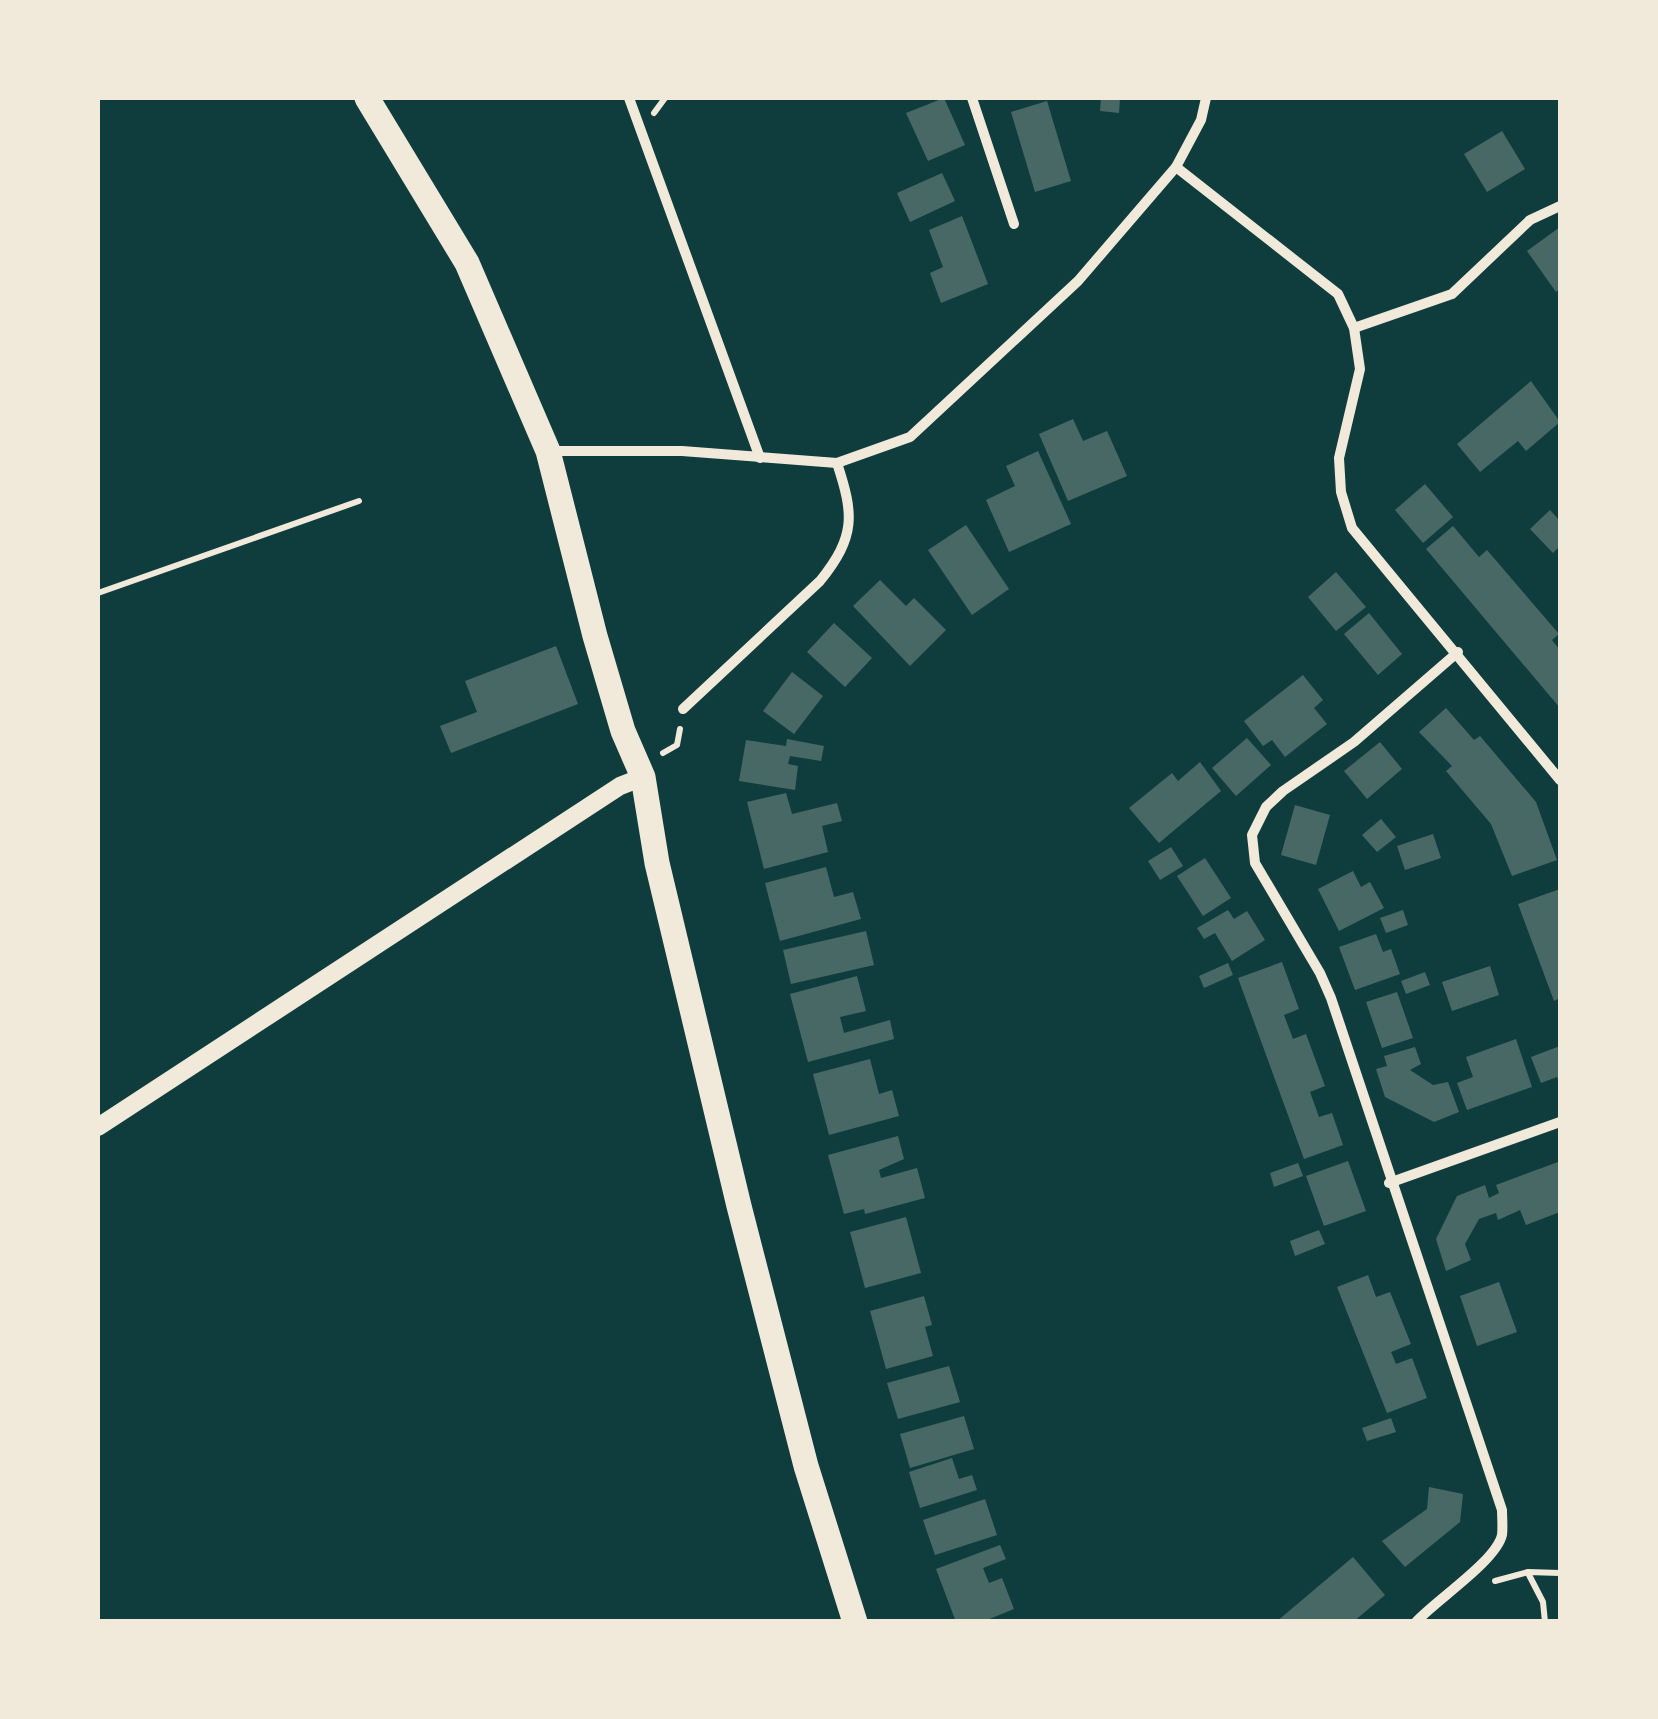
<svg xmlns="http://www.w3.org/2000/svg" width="1658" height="1719" font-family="'Noto Serif',serif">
<rect width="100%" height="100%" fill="#0f3d3e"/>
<!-- building -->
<g fill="#486865">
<polygon points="944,98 965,145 928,161 906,113"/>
<polygon points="1101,98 1120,98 1119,113 1100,111"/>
<polygon points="1047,101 1071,181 1035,192 1011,112"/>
<polygon points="1502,131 1525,169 1487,192 1464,154"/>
<polygon points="942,173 955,201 910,222 897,193"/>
<polygon points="962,216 988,284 941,303 930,273 943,267 929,230"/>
<polygon points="1560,227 1560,288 1556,292 1527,251"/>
<polygon points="1531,381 1560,422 1526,451 1518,441 1480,472 1457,444"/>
<polygon points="1073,419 1083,441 1107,431 1127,476 1068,501 1039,434"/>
<polygon points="1038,451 1071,524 1009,552 986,500 1015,486 1006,466"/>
<polygon points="1425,484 1453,517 1423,543 1395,510"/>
<polygon points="1550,510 1560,521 1560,546 1553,553 1530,529"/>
<polygon points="966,525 1009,589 972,615 928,550"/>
<polygon points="1453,526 1479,557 1487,550 1559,634 1552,640 1560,650 1560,708 1426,549"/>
<polygon points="1336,572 1366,607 1336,631 1308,597"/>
<polygon points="880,580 906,606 914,598 946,630 910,666 853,606"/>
<polygon points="1369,613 1402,654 1378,675 1344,634"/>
<polygon points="834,623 872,658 845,687 807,652"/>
<polygon points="556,646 578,704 451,753 440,726 477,712 465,681"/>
<polygon points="792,672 823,696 794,734 763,711"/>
<polygon points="1303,675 1323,700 1314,708 1327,724 1285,757 1272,740 1263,746 1244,721"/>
<polygon points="1446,708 1474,740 1480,736 1536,802 1557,860 1512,876 1491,824 1446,771 1452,766 1419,732"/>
<polygon points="1247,738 1271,765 1236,796 1212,768"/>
<polygon points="787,739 824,746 821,761 790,756 788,764 798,766 795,790 739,781 746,740 786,746"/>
<polygon points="1380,742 1402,769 1367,799 1344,771"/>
<polygon points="1200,762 1221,791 1159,843 1129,808 1172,773 1178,781"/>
<polygon points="786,793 792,814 837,803 842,821 822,826 828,852 764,869 747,802"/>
<polygon points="1295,805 1330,815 1316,865 1281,855"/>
<polygon points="1381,819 1396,837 1377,852 1362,835"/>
<polygon points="1433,834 1441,858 1405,870 1397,846"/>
<polygon points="1171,847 1183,866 1160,880 1148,861"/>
<polygon points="1205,858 1231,898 1203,916 1177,876"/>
<polygon points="826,867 834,897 853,892 861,919 780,941 765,883"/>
<polygon points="1353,871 1361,887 1370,882 1384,908 1339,931 1318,889"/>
<polygon points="1560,889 1560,998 1554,1001 1518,904"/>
<polygon points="1228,910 1234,919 1247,911 1265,940 1232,961 1215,933 1204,939 1197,928"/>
<polygon points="1403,910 1408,925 1386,933 1380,918"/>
<polygon points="866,931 874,965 791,984 783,950"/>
<polygon points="1376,934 1383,952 1391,949 1400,974 1355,990 1339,947"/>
<polygon points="1282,962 1299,1009 1284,1015 1293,1039 1306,1034 1325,1086 1310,1092 1319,1117 1332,1113 1343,1145 1304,1159 1238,978"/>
<polygon points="1228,963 1233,975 1204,988 1199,976"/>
<polygon points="1490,966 1499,995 1452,1011 1442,982"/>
<polygon points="1425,972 1430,985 1406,994 1401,981"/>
<polygon points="857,976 866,1011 840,1017 844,1033 890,1020 894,1039 808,1062 790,994"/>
<polygon points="1397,992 1413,1038 1382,1048 1366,1002"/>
<polygon points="1516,1039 1532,1087 1467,1110 1457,1083 1473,1077 1466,1057"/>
<polygon points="1560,1046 1560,1085 1557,1077 1541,1083 1531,1057"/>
<polygon points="1415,1047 1421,1064 1410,1070 1433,1085 1448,1082 1459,1112 1434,1122 1385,1097 1376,1069 1387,1066 1384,1056"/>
<polygon points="870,1059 879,1094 892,1090 899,1116 829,1135 813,1074"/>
<polygon points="898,1136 904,1159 879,1170 881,1178 917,1168 925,1198 865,1214 864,1209 844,1214 828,1155"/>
<polygon points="1348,1161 1366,1211 1324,1226 1306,1176"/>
<polygon points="1558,1162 1560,1212 1526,1225 1520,1210 1498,1220 1496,1213 1479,1219 1465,1244 1471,1260 1446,1271 1436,1239 1457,1196 1485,1185 1489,1198 1499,1193 1496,1185"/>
<polygon points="1298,1163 1303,1176 1274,1187 1270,1173"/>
<polygon points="906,1217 921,1273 865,1288 850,1232"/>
<polygon points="1319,1230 1325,1244 1295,1256 1290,1241"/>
<polygon points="1368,1275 1376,1297 1390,1292 1411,1344 1391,1352 1396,1364 1412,1358 1427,1398 1387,1413 1337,1287"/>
<polygon points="1499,1282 1517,1332 1477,1346 1460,1296"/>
<polygon points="924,1296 932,1325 925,1327 933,1356 886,1369 870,1311"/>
<polygon points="949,1366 960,1402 898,1419 887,1383"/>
<polygon points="964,1416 974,1449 910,1468 900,1434"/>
<polygon points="1391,1418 1396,1432 1367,1441 1362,1428"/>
<polygon points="952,1458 959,1479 972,1475 977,1490 920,1508 909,1472"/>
<polygon points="1429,1487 1463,1494 1460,1522 1405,1567 1382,1541 1427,1509"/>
<polygon points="985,1499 997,1535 935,1555 923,1520"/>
<polygon points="1000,1545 1006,1559 983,1568 989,1583 1002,1578 1014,1609 982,1622 956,1622 936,1569"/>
<polygon points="1353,1557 1385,1595 1353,1622 1276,1622"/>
</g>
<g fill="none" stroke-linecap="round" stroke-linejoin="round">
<!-- path -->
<g stroke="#f1e9da" stroke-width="6">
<polyline points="654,113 665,98"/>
<polyline points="98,593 359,501"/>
<polyline points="663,753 677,745 680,729"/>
<polyline points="1528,1573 1543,1602 1545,1622"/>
<polyline points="1495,1581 1528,1572 1560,1573"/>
</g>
<!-- minor -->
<g stroke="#f1e9da" stroke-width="10">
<polyline points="629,98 760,458"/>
<polyline points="972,98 1014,224"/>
<polyline points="1176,167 1338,294 1354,328 1360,369 1339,458 1341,492 1352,528 1560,780"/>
<polyline points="1354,328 1452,294 1530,220 1560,206"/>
<polyline points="548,451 682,451 837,463 910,437 1078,281 1176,167 1201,120 1206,98"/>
<path d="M683,709L820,581C856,536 854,515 837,463"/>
<polyline points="1389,1183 1560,1122"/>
<path d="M1416,1622C1436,1600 1496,1561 1502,1535C1503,1527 1502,1517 1502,1510L1331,998L1320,973L1255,863L1252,835L1266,807L1283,791L1354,742L1458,652"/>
</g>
<!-- tertiary -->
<polyline stroke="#f1e9da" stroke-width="18" points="98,1127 620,786 643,777"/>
<!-- primary -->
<polyline stroke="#f1e9da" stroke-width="25" points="367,98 467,263 548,451 595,636 623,731 643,777 657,863 739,1206 806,1466 855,1622"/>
</g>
<!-- border -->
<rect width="1658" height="1719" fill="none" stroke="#f1e9da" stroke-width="200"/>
</svg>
